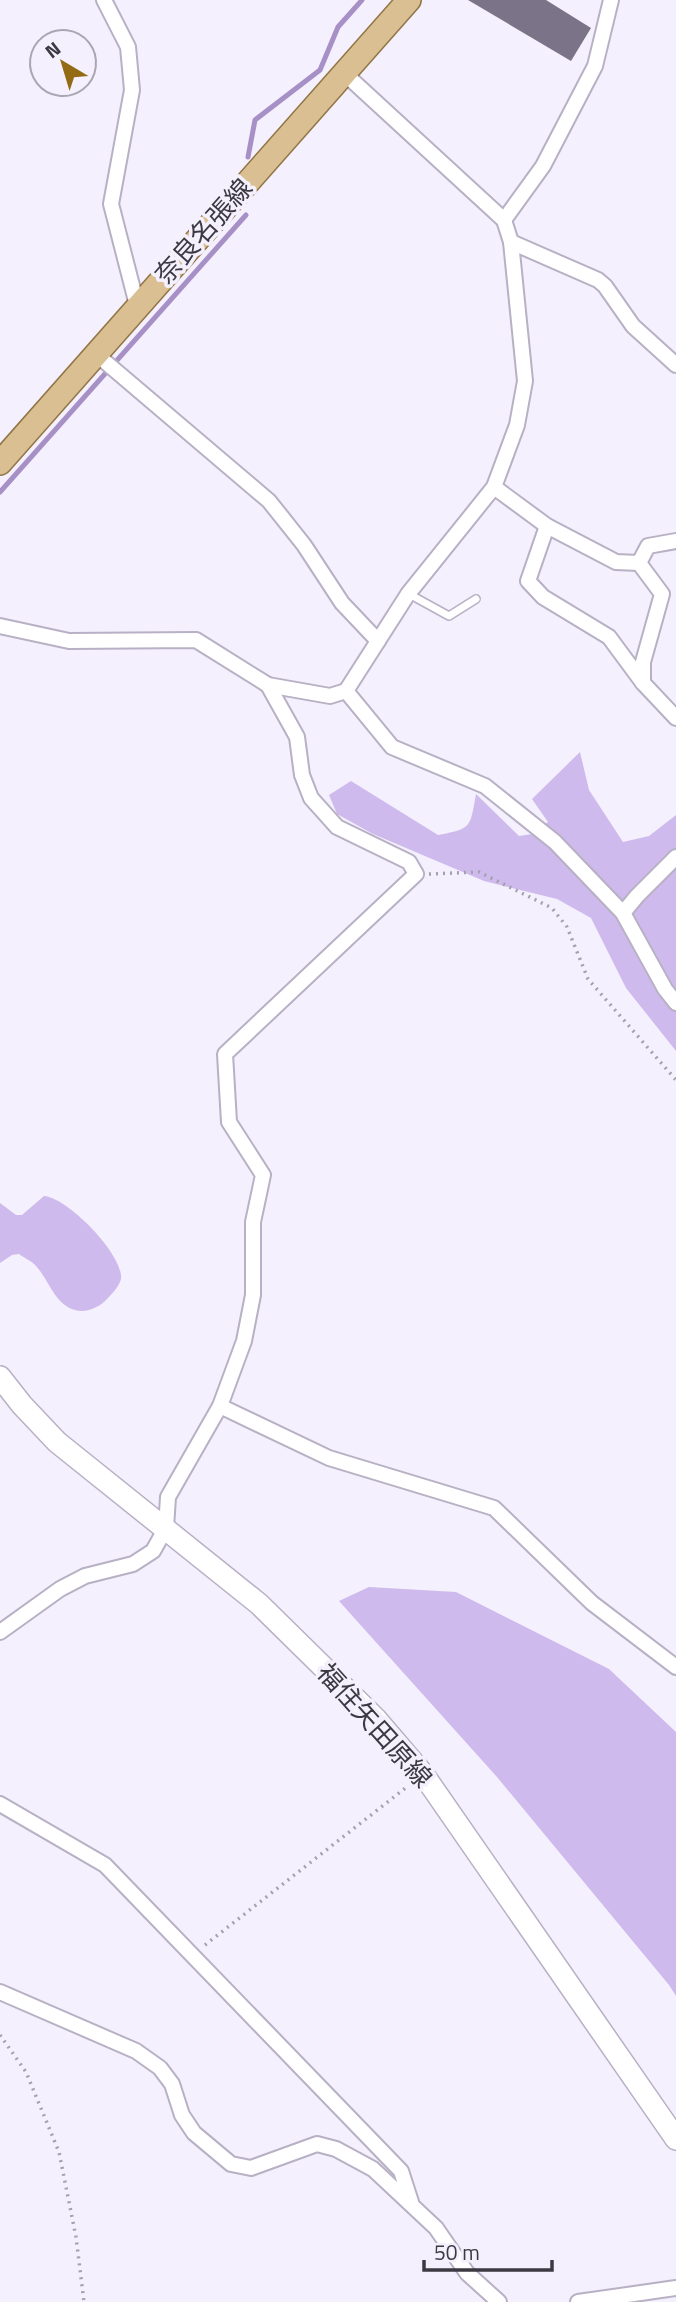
<svg xmlns="http://www.w3.org/2000/svg" width="676" height="2302" font-family="'Titillium Web','Noto Sans JP',sans-serif">
<rect width="100%" height="100%" fill="#f4f0fd"/>
<!-- green -->
<g fill="#cebaec">
<path d="M580,752L589,790L623,842L649,836L676,815V1051L626,988L591,918L557,899L484,881L373,834L337,814L329,795L351,781L438,835C472,829 470,827 476,794L519,836L532,834L548,822L532,799Z"/>
<path d="M44,1196C67,1197 124,1255 121,1279C119,1287 110,1296 105,1301C98,1308 85,1313 75,1310C55,1305 49,1280 36,1266C32,1261 24,1258 19,1254L12,1255L0,1263V1203L16,1215H22Z"/>
<polygon points="369,1587 456,1592 609,1669 676,1732 676,1996 669,1985 497,1777 339,1601"/>
</g>
<g fill="none" stroke-linecap="round" stroke-linejoin="round">
<!-- stream -->
<g stroke="#a690c6" stroke-width="5">
<polyline points="248,157 255,120 320,70 338,27 362,0"/>
<polyline points="0,492 246,215"/>
</g>
</g>
<!-- building -->
<polygon fill="#7b7387" points="468,0 546,0 591,28 571,61"/>
<g fill="none" stroke-linecap="round" stroke-linejoin="round">
<defs>
<polyline id="service" points="409,594 449,616 476,599"/>
<g id="minor">
<polyline points="104,0 128,47 132,90 111,204 137,305"/>
<polyline points="504,220 543,166 595,66 611,0"/>
<polyline points="511,242 598,280 605,286 633,326 676,365"/>
<polyline points="96,354 269,501 304,545 342,603 378,641"/>
<polyline points="494,487 547,526 616,562 639,563 648,546 676,541"/>
<polyline points="547,526 528,581 543,597 609,637 643,683 676,718"/>
<polyline points="639,563 662,594 643,662 643,683"/>
<polyline points="0,626 69,641 196,640 268,685 330,696 346,691 408,594 494,487 517,425 525,381 511,242 504,220 344,73"/>
<polyline points="346,691 392,747 485,786 555,842 623,913 665,989 676,1003"/>
<polyline points="623,913 637,896 676,857"/>
<polyline points="220,1406 329,1458 494,1508 592,1603 676,1667"/>
<polyline points="0,1632 60,1589 85,1576 133,1564 153,1551 166,1528 168,1497 220,1406 244,1341 253,1295 253,1222 263,1175 229,1122 225,1054 416,874 409,862 337,827 311,798 302,775 297,737 268,685"/>
<polyline points="0,1804 105,1865 401,2171 411,2202"/>
<polyline points="0,1992 136,2051 160,2068 172,2084 182,2115 194,2133 231,2164 251,2168 317,2144 336,2149 373,2169 436,2228 467,2273 499,2302"/>
<polyline points="578,2302 676,2288"/>
</g>
<polyline id="secondary" points="0,1377 22,1405 57,1442 259,1604 376,1719 423,1774 676,2139"/>
<polyline id="primary" points="0,463 409,0"/>
</defs>
<!-- service casing -->
<use href="#service" stroke="#b8b0c4" stroke-width="10"/>
<!-- minor casing -->
<use href="#minor" stroke="#b8b0c4" stroke-width="18"/>
<!-- secondary casing -->
<use href="#secondary" stroke="#b8b0c4" stroke-width="24"/>
<!-- primary casing -->
<use href="#primary" stroke="#917545" stroke-width="26"/>
<!-- path -->
<g stroke="#a5a1ac" stroke-width="3.5" stroke-dasharray="2 5" stroke-linecap="butt">
<polyline points="429,874 479,872 552,908 567,927 588,979 676,1080"/>
<polyline points="205,1945 408,1786"/>
<polyline points="0,2035 26,2072 59,2152 76,2237 84,2302"/>
</g>
<!-- service -->
<use href="#service" stroke="#fff" stroke-width="7"/>
<!-- minor -->
<use href="#minor" stroke="#fff" stroke-width="14"/>
<!-- secondary -->
<use href="#secondary" stroke="#fff" stroke-width="21"/>
<!-- primary -->
<use href="#primary" stroke="#d9bf91" stroke-width="23"/>
</g>
<g text-anchor="middle" dominant-baseline="central" stroke-width="7" stroke-linejoin="round" paint-order="stroke">
<!-- street labels -->
<g font-size="26" fill="#3c3942" stroke="#f4f0fd">
<text transform="translate(203 231) rotate(-48)">奈良名張線</text>
<text transform="translate(375 1725) rotate(48)">福住矢田原線</text>
</g>
</g>
<!-- north arrow -->
<g transform="translate(63 63) rotate(322)"><circle r="33" fill="#f4f0fd" stroke="#aaa7b2" stroke-width="2"/>
<path d="M0-5L12 26L0 18L-12 26Z" fill="#936b14"/>
<text y="-10" font-size="19" font-weight="bold" text-anchor="middle" fill="#3c3942">N</text>
</g>
<!-- scale -->
<path d="M424 2260v10h128v-10" fill="none" stroke="#3c3942" stroke-width="3.5"/>
<text x="434" y="2260" font-size="21" fill="#3c3942" stroke="#f4f0fd" stroke-width="5" paint-order="stroke">50 m</text>
</svg>
